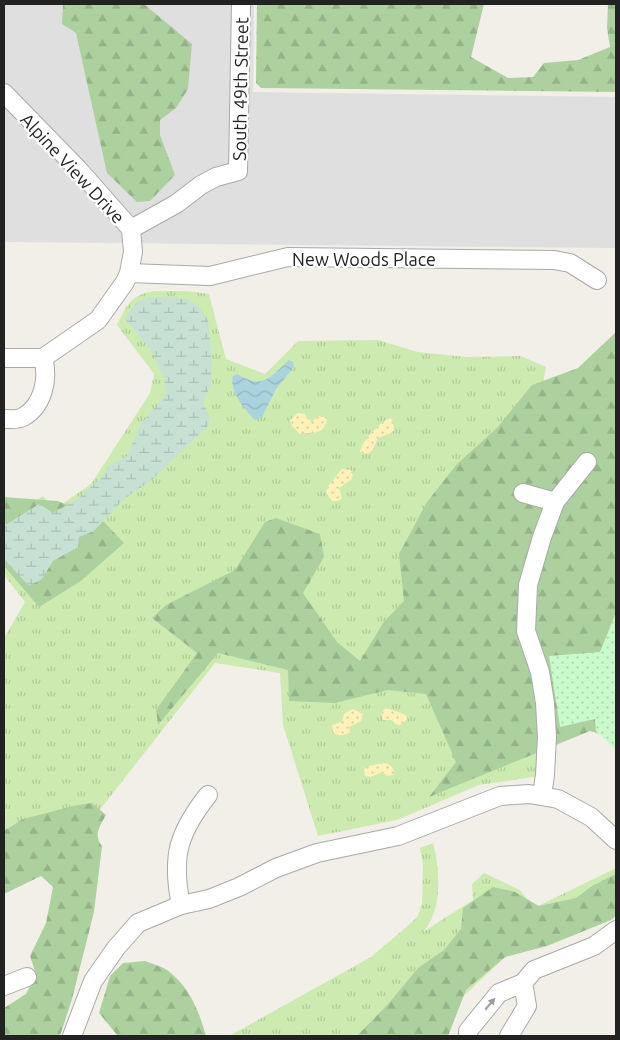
<svg xmlns="http://www.w3.org/2000/svg" width="620" height="1040" font-family="Ubuntu,sans-serif">
<defs>
<pattern id="grass-tufts" width="24" height="20" patternUnits="userSpaceOnUse" patternTransform="scale(1.25)"><rect width="24" height="20" fill="#cdebb0"/><path d="M3 7l-1-3M5 7V3M7 7l1-3M15 17l-1-3M17 17v-4M19 17l1-3" fill="none" stroke="#b0c997"/></pattern>
<pattern id="forest-firs" width="22" height="20" patternUnits="userSpaceOnUse" patternTransform="scale(1.25)"><rect width="22" height="20" fill="#add19e"/><path d="M5 1l3.5 6h-7zM16 11l3.5 6h-7z" fill="#95b388"/></pattern>
<pattern id="wetland-marsh" width="20" height="14" patternUnits="userSpaceOnUse" patternTransform="scale(1.25)"><rect width="20" height="14" fill="#c6e0d4"/><path d="M1 5h8M5 5V1M11 12h8M15 12V8" fill="none" stroke="#aac0b6"/></pattern>
<pattern id="sand-dots" width="8" height="8" patternUnits="userSpaceOnUse" patternTransform="scale(1.25)"><rect width="8" height="8" fill="#fff1ba"/><path d="M2 2h.1M6 6h.1" fill="none" stroke="#dacea0" stroke-width="1.8" stroke-linecap="round"/></pattern>
<pattern id="park-dots" width="8" height="8" patternUnits="userSpaceOnUse" patternTransform="scale(1.25)"><rect width="8" height="8" fill="#c8facc"/><path d="M2 2h.1M6 6h.1" fill="none" stroke="#acd6af" stroke-width="1.8" stroke-linecap="round"/></pattern>
<pattern id="water-waves" width="16" height="10" patternUnits="userSpaceOnUse" patternTransform="scale(1.25)"><rect width="16" height="10" fill="#aad3df"/><path d="M0 5q4-4 8 0t8 0" fill="none" stroke="#92b5bf"/></pattern>
</defs>
<rect width="100%" height="100%" fill="#f2efe9"/>
<!-- residential -->
<polygon fill="#e0dfdf" points="4,4 254,4 253,92 616,97 616,248 4,242"/>
<!-- grass -->
<g fill="url(#grass-tufts)">
<path d="M154,291H187L209,294L226,359L265,374L298,341L378,340L418,352L466,357L521,356L546,367L518,514L540,776L479,785L397,820L318,836L283,725L280,673L215,663L95,816L4,893V638L25,602L4,575V520L43,496L55,509L91,484L150,393L154,374L117,325C127,305 130,295 154,291Z"/>
<path d="M433,843C439,863 441,896 433,915C431,922 427,927 423,932L473,900L472,884L484,873L520,890L534,908L616,868V906L510,954L502,960L432,1026L424,1036H229L371,957L411,923L418,916L422,903L423,864L420,848Z"/>
</g>
<!-- forest -->
<g fill="url(#forest-firs)">
<polygon points="63,4 144,4 192,44 188,89 176,108 160,120 160,135 175,175 150,201 137,202 107,173 76,33 62,24"/>
<polygon points="257,4 484,4 471,57 508,78 533,77 544,63 578,60 610,47 607,28 608,4 616,4 616,92 261,88 256,83"/>
<polygon points="616,332 616,739 590,731 429,797 456,762 426,694 388,690 335,703 289,701 288,670 218,653 158,725 156,710 197,653 152,618 166,605 235,570 265,522 276,518 320,534 324,557 303,593 337,642 360,661 383,623 404,601 399,554 427,502 457,464 497,428 532,385 578,368"/>
<polygon points="4,497 58,501 104,522 124,543 81,581 39,607 4,566"/>
<path d="M92,803L106,815C100,826 93,835 102,846L94,912L72,999L60,1036H4V1008L26,994L36,974L30,956L46,923L53,887L41,876L4,894V831L23,819L77,805Z"/>
<polygon points="616,874 616,916 611,920 547,946 505,957 466,990 448,1036 357,1036 389,1003 418,968 444,950 461,929 463,908 493,887 515,892 539,906 576,898 592,886"/>
<path d="M145,961C152,964 161,966 167,970C189,986 199,1011 206,1036H118L99,1013L110,976L123,963Z"/>
</g>
<!-- wetland -->
<path fill="url(#wetland-marsh)" d="M164,297L187,299L199,307L208,320L212,365L211,385L203,402L210,418L207,427L152,480L124,499L94,531L79,537L78,547L53,561L42,579L29,586L4,559V523L7,524L39,504L53,513L78,499L103,476L109,466L127,456L140,425L166,395L164,377L151,350L125,319C137,298 141,298 164,297Z"/>
<!-- sand -->
<g fill="url(#sand-dots)">
<path d="M298,413L305,414L308,419L312,422L318,416L324,417L327,420C322,437 314,431 300,434L292,426L290,420Z"/>
<path d="M391,418L393,422L394,430L391,433L378,438L372,451L367,454L360,452C361,443 381,420 391,418Z"/>
<polygon points="342,469 351,470 353,473 352,479 339,488 342,498 338,501 332,501 326,492 328,486"/>
<path d="M386,708L404,714L408,718C402,725 398,728 392,720H383L381,713Z"/>
<path d="M353,709L363,714L361,721L349,727L350,732C344,736 340,736 333,733L332,725L342,722L344,714Z"/>
<path d="M384,763C390,764 392,766 394,772L393,775L387,776L382,772L370,777L365,776L364,769L369,766Z"/>
</g>
<!-- park -->
<polygon fill="url(#park-dots)" points="616,612 616,750 596,731 595,719 560,727 549,656 600,652"/>
<!-- water -->
<path fill="url(#water-waves)" d="M289,360L293,362L294,367L276,389L262,417L255,420C245,410 229,391 233,376L237,374C264,390 269,378 289,360Z"/>
<g fill="none" stroke-linecap="round" stroke-linejoin="round">
<defs>
<g id="minor">
<polyline points="4,93 78,169 131,229 133,252 129,273 125,282 98,320 43,358 4,358"/>
<polyline points="131,229 176,204 201,185 216,177 238,171 241,4"/>
<polyline points="129,273 210,276 288,257 554,260 570,263 597,280"/>
<path d="M4,419C10,419 18,420 23,417C43,406 49,379 43,358"/>
<polyline points="523,493 555,502"/>
<polyline points="542,795 545,775 547,737 545,703 540,672 526,631 528,585 542,537 555,502 587,462"/>
<path d="M181,905C171,857 178,833 208,795"/>
<polyline points="4,986 27,977"/>
<polyline points="72,1036 93,981 116,948 138,923 181,905 209,899 239,887 276,868 317,853 398,836 500,796 529,794 558,799 591,817 616,840"/>
<polyline points="468,1036 468,1031 499,993 523,983 534,970 594,946 616,930"/>
<polyline points="509,1036 527,1006 523,983"/>
</g>
</defs>
<!-- minor casing -->
<use href="#minor" stroke="#a9a9a9" stroke-width="20"/>
<!-- minor -->
<use href="#minor" stroke="#fff" stroke-width="18"/>
</g>
<!-- one-way arrows -->
<defs><path id="oneway-solid" d="M-6-.8H1V-3.2L6.5 0L1 3.2V.8H-6Z" transform="scale(1.25)"/></defs>
<use fill="#9c9c9c" href="#oneway-solid" transform="translate(490 1004) rotate(-50)"/>
<g text-anchor="middle" dominant-baseline="central" stroke-width="4.5" stroke-linejoin="round" paint-order="stroke">
<!-- street labels -->
<g font-size="18" fill="#222" stroke="#fff">
<text transform="translate(240 89) rotate(-89)">South 49th Street</text>
<text transform="translate(73 168) rotate(47)">Alpine View Drive</text>
<text x="364" y="259">New Woods Place</text>
</g>
</g>
<!-- border -->
<rect width="620" height="1040" fill="none" stroke="#222222" stroke-width="10"/>
</svg>
